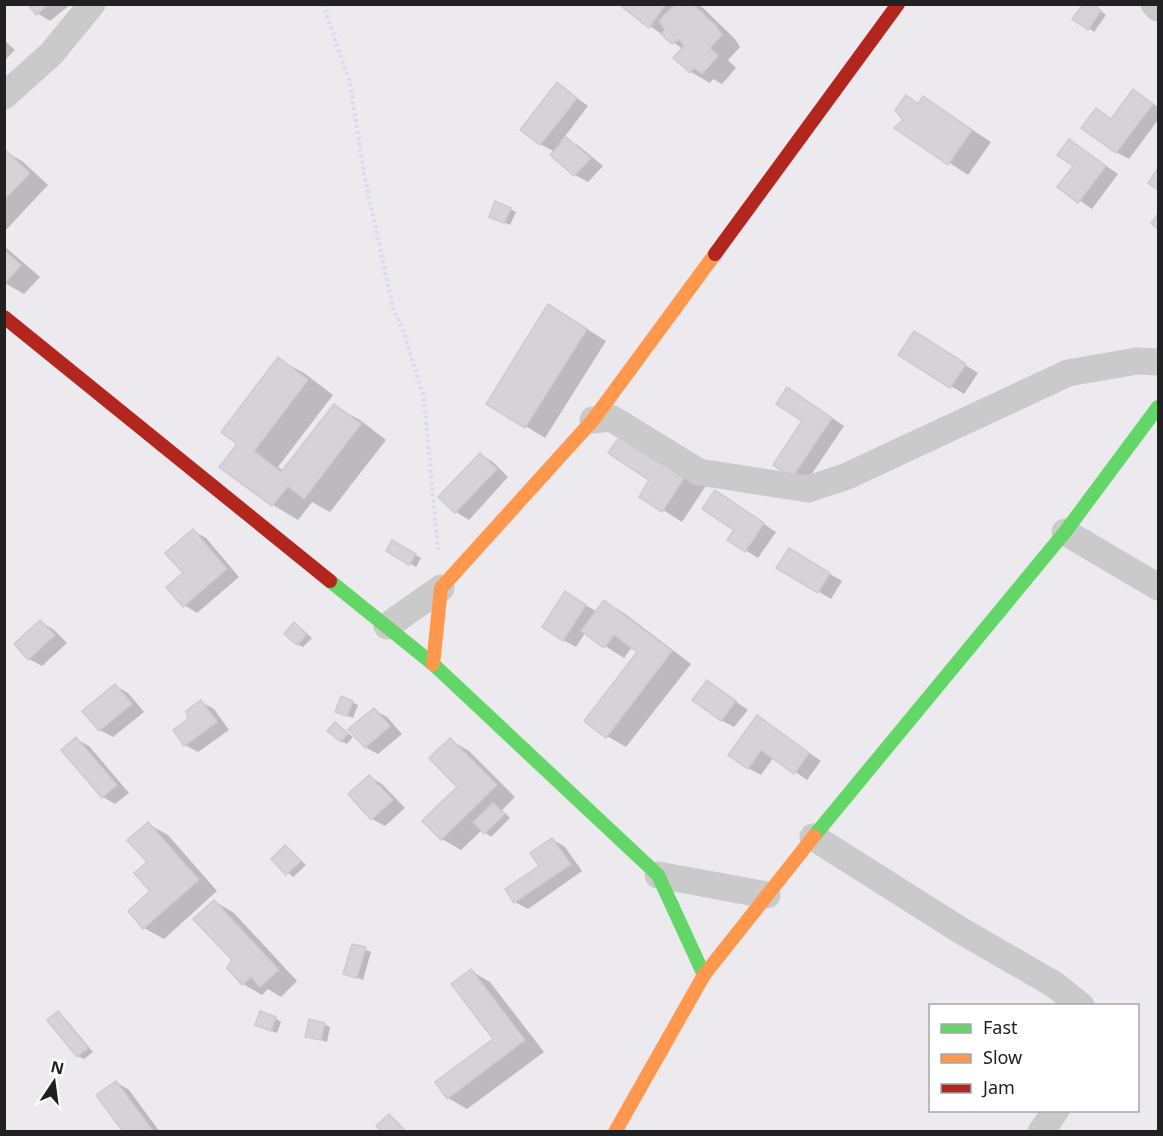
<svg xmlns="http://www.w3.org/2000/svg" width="1163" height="1136" font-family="'Noto Sans',sans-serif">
<rect width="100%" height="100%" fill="#ece9ef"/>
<!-- shadow -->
<g fill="#0003">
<polygon points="30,4 71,4 50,21 37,13"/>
<polygon points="626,4 696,4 703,8 735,39 740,47 728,60 736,68 722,84 713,79 710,83 691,72 683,49 650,26"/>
<polygon points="1092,4 1106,15 1094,32 1089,28"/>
<polygon points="4,40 15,50 6,59 4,59"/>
<polygon points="557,84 588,106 559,144 561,145 567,139 579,146 603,166 588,182 575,175 552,155 555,152 540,144"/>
<polygon points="1134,91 1158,107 1158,120 1129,159 1116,152 1097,110 1112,120"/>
<polygon points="924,98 991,142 968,175 897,128"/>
<polygon points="1070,141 1118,174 1092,209 1059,186 1075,166"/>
<polygon points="4,151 22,161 48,185 4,232"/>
<polygon points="510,209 516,212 510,225 497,219"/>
<polygon points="4,246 40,277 24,294 5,283"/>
<polygon points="568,317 606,341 545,438 488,403"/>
<polygon points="927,341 978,373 964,394 901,355"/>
<polygon points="278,359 304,373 333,395 278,467 284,471 334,406 360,420 386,440 330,512 312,502 298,520 273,505 222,467 239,444"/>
<polygon points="800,396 844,426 805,484 793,477 804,421"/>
<polygon points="624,432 707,484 682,522 641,496 652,479"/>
<polygon points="480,454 493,462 508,477 469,520 456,512 440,497"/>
<polygon points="728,500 776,532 758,558 729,540 736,530"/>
<polygon points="193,531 206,538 239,577 197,613 184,605 185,573"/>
<polygon points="393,542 421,558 416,567 388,551"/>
<polygon points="789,550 842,581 831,599 778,567"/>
<polygon points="579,601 597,612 605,602 624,613 691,664 626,747 607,736 639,652 632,647 624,658 585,633 576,647 563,640"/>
<polygon points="40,622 53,629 67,643 42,666 29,659"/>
<polygon points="300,628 312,638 303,647 297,644"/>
<polygon points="708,682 748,710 734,727 721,720"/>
<polygon points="116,686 128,693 144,712 113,737 100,730"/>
<polygon points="201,702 214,709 229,730 198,752 185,745 190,719"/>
<polygon points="352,702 358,705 353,718 336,711"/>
<polygon points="374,710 387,717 402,734 378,754 365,747"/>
<polygon points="758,717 821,761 807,780 774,757 761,775 748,768"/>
<polygon points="341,727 353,737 347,744 341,741"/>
<polygon points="76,739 89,746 129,793 115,804 103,797"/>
<polygon points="450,740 469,751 515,797 502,810 510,818 491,837 482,830 461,850 442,839 459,787"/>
<polygon points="370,777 382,784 405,808 385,826 372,819"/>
<polygon points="148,824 168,835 217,891 164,939 144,928 152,892 149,862"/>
<polygon points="552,839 565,847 582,871 528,909 515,902 541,866"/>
<polygon points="286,847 306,865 293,877 273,859"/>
<polygon points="214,901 234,913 297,981 281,997 268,989 262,995 243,984"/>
<polygon points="353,945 371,952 363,980 345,973"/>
<polygon points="471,971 490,982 544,1052 467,1109 448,1098 495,1039"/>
<polygon points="58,1013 64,1017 93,1052 84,1059 78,1056"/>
<polygon points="275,1018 281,1022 277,1033 263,1028"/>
<polygon points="324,1024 330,1027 327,1042 307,1036"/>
<polygon points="116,1082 129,1090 160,1132 125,1132"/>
<polygon points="389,1115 395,1119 407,1132 384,1132"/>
</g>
<!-- building -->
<g fill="#d5d2d8" stroke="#cdcad2" stroke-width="1.5">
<polygon points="28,4 49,4 36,15"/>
<polygon points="624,4 666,4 649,28 622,7"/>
<polygon points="675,4 693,4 716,26 722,35 710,48 718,56 702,74 694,68 690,73 673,58 684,46 679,39 672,44 661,34 665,30 659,21"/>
<polygon points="1083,4 1093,4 1101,11 1088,30 1072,19"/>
<polygon points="557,82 577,98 540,145 520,130"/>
<polygon points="1133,89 1153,104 1116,153 1081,128 1096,108 1111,119"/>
<polygon points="906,95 918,104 923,96 972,130 948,165 894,128 903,120 895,110"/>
<polygon points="566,137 591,158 574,176 550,155"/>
<polygon points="1069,139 1106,166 1078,203 1057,187 1073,166 1057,155"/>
<polygon points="4,149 30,173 4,200"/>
<polygon points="1158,168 1158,190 1148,183"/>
<polygon points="495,201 511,208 504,223 489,217"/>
<polygon points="1158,214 1158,229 1151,223"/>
<polygon points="4,250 21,265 4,284"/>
<polygon points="548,304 587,329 525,428 486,404"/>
<polygon points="914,331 966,364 950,388 898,355"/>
<polygon points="278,357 308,380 254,451 281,472 334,404 361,424 304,499 288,486 272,506 219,467 237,444 221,432"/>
<polygon points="787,387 832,418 792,478 773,465 802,421 776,404"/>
<polygon points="624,430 688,472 662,512 639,497 649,480 608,453"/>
<polygon points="480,453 497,469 455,513 438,497"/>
<polygon points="715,490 764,523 745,552 727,540 734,530 702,509"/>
<polygon points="193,529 227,569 183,607 166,587 183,573 165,553"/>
<polygon points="392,540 416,554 409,565 386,551"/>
<polygon points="789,548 830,573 818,593 776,568"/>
<polygon points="565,591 586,605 563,641 542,627"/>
<polygon points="604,600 672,651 606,738 584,721 637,652 614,635 604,648 581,631"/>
<polygon points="40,620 55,635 28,660 14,644"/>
<polygon points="294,622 307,634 297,645 284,634"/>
<polygon points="707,680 736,701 721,721 692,700"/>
<polygon points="115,684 132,704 99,731 82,711"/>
<polygon points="341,696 353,701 347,716 335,712"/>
<polygon points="201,700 217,722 184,746 173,730 188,719 186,711"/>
<polygon points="374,708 390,726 365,748 348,729"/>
<polygon points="757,715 809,753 794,774 761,750 748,769 728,755"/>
<polygon points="335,722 348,733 341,742 327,731"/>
<polygon points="76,737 117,785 102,798 61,750"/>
<polygon points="450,738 497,785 441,840 422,821 457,787 429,758"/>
<polygon points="369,775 393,800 371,820 348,794"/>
<polygon points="493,803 505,814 484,834 473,822"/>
<polygon points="148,822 199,880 143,929 128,911 150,891 134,873 147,862 127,840"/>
<polygon points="552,838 571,864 514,903 505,889 539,866 530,853"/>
<polygon points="285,845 301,861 286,875 271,859"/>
<polygon points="214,900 279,970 260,987 251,977 242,985 227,968 232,960 193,919"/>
<polygon points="352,944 366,947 357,978 343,974"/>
<polygon points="471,969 525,1040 447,1099 435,1082 493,1039 451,984"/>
<polygon points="58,1011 88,1048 77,1057 47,1020"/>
<polygon points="260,1011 276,1017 271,1031 255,1025"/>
<polygon points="309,1019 325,1023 321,1040 305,1037"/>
<polygon points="116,1081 153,1131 123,1132 96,1095"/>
<polygon points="389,1114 406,1132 382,1132 376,1126"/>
</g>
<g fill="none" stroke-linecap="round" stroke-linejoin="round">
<!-- path -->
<polyline stroke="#d9dbec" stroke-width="4" stroke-dasharray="3 3" stroke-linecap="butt" points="323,4 350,83 364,174 393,308 404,333 424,398 438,550"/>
<!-- street -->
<g stroke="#cacaca" stroke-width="27">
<polyline points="1154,4 1158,8"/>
<polyline points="4,96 51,54 92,4"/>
<polyline points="593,420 611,418 699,472 808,489 845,477 1068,373 1137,361 1158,362"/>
<polyline points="1065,532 1158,587"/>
<polyline points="387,626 441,588"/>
<polyline points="813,837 960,930 1055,985 1081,1006"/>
<polyline points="658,875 767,895"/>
<polyline points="1041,1132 1056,1110"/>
</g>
<!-- fast -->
<g stroke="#63d668" stroke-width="14">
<polyline points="330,581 433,664 658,875 704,975"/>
<polyline points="814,836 1065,532 1158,407"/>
</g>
<!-- slow -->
<g stroke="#ff974d" stroke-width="14">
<polyline points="433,664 441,588 593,420 715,254"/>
<polyline points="615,1132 704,975 814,836"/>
</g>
<!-- jam -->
<g stroke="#b3261e" stroke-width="14">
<polyline points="715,254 898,4"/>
<polyline points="4,317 330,581"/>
</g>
</g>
<!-- border -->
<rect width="1163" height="1136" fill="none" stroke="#212121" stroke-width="12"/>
<!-- legend -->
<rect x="929" y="1004" width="210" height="108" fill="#ffffff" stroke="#a6a6a6" stroke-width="1.5"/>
<rect x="941" y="1024" width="30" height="9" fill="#63d668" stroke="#a6a6a6" stroke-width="1.5"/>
<text x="983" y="1034" font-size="18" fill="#212121">Fast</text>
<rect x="941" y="1054" width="30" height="9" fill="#ff974d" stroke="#a6a6a6" stroke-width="1.5"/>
<text x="983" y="1064" font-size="18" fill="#212121">Slow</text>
<rect x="941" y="1084" width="30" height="9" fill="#b3261e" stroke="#a6a6a6" stroke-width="1.5"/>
<text x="983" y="1094" font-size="18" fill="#212121">Jam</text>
<!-- north arrow -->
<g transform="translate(54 1082) rotate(13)" stroke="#ffffff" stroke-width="4.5" paint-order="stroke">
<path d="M0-4.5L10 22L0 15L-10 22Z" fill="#212121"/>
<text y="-9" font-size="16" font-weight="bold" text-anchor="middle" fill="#212121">N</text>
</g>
</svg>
